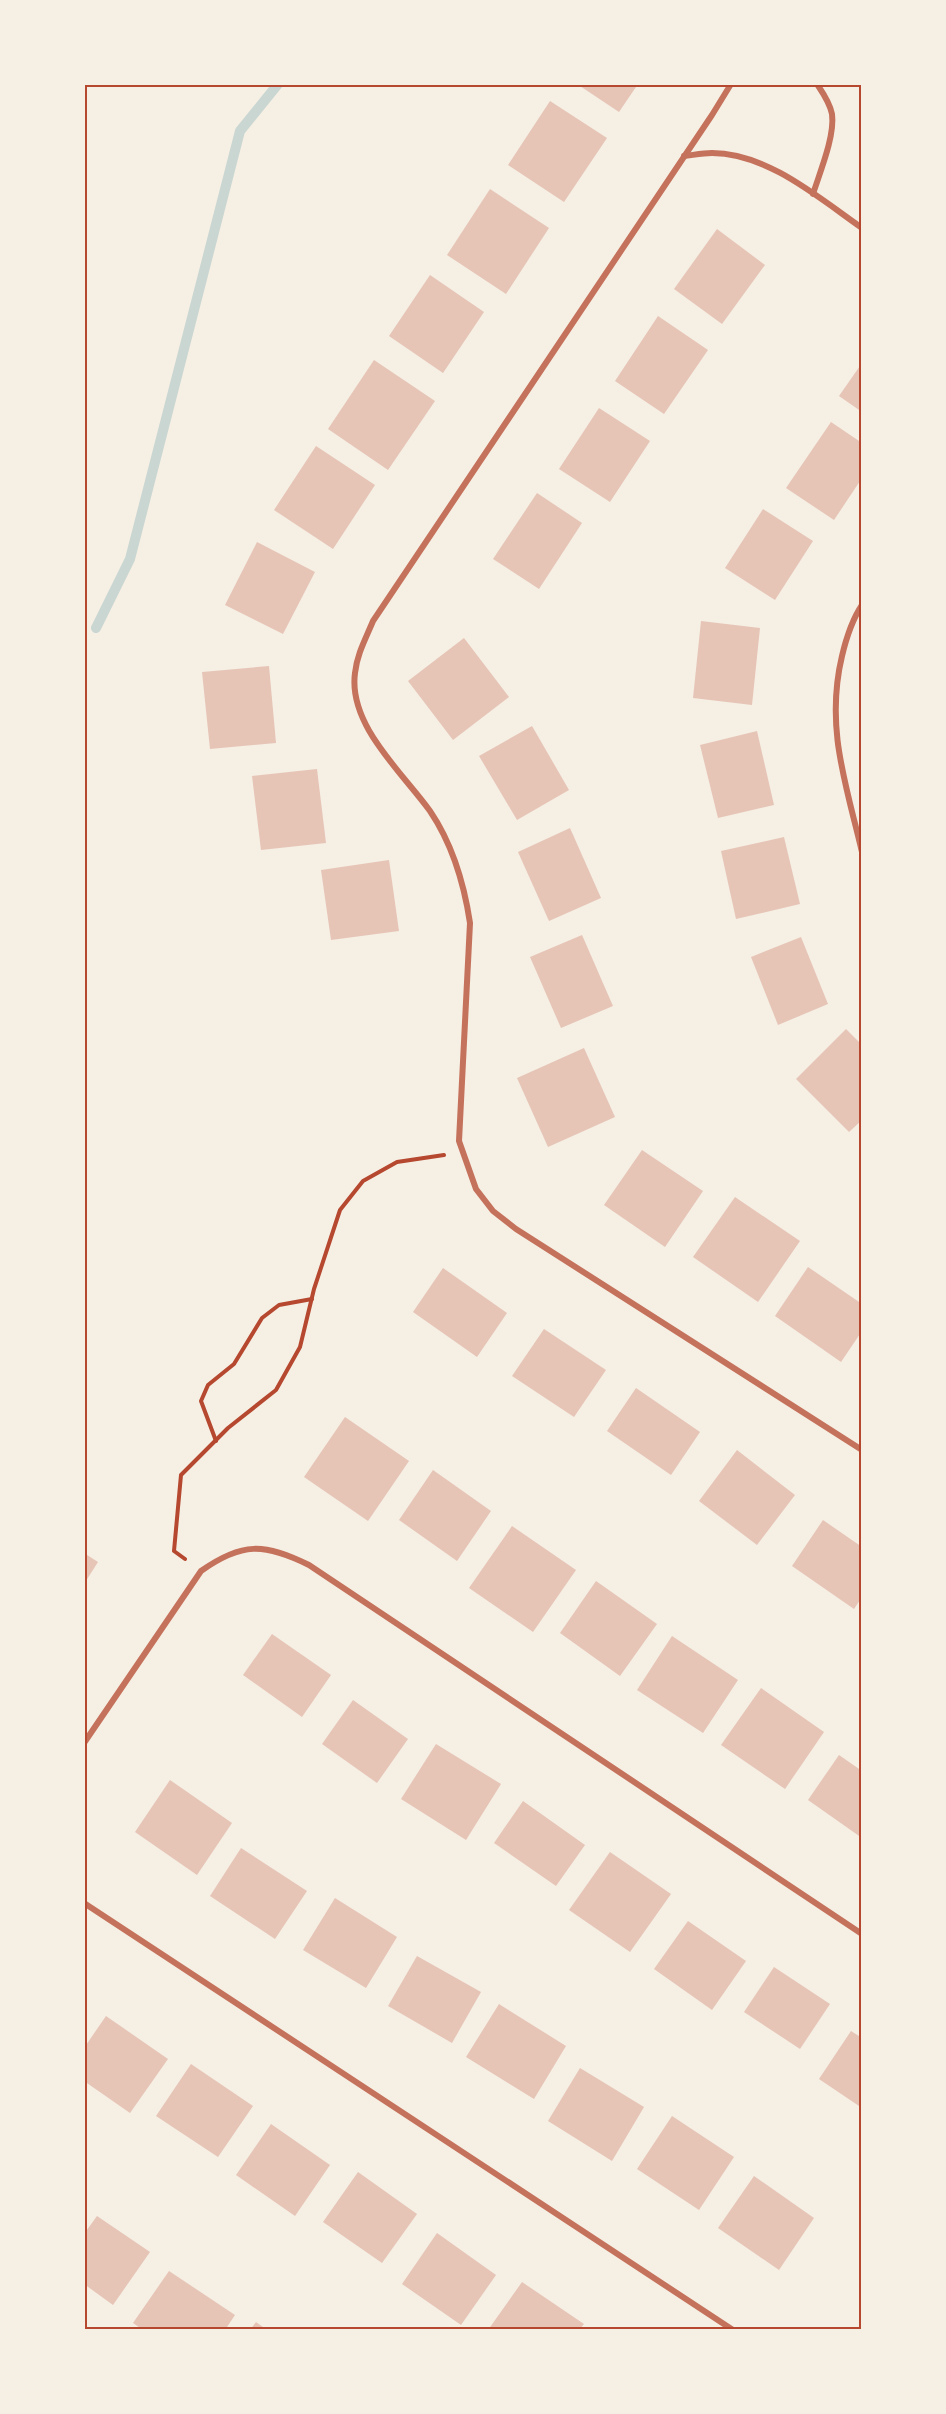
<svg xmlns="http://www.w3.org/2000/svg" width="946" height="2414" font-family="'Golos Text',sans-serif">
<rect width="100%" height="100%" fill="#f6efe4"/>
<g fill="none" stroke-linecap="round" stroke-linejoin="round">
<!-- stream -->
<polyline stroke="#c9d6d2" stroke-width="10" points="96,628 130,559 240,131 278,84"/>
</g>
<!-- building -->
<g fill="#e6c5b7">
<polygon points="577,84 638,84 619,112"/>
<polygon points="550,101 607,138 564,202 508,165"/>
<polygon points="490,189 549,228 506,294 447,255"/>
<polygon points="717,229 765,265 722,324 674,289"/>
<polygon points="430,275 484,312 443,373 389,336"/>
<polygon points="658,316 708,350 664,414 615,381"/>
<polygon points="374,360 435,401 388,470 328,429"/>
<polygon points="862,363 862,412 839,396"/>
<polygon points="599,408 650,441 610,502 559,469"/>
<polygon points="831,422 862,443 862,478 834,520 786,488"/>
<polygon points="316,446 375,485 333,549 274,510"/>
<polygon points="537,493 582,523 539,589 493,559"/>
<polygon points="763,509 813,541 775,600 725,568"/>
<polygon points="257,542 315,572 283,634 225,605"/>
<polygon points="701,621 760,628 752,705 693,698"/>
<polygon points="464,638 509,697 453,740 408,681"/>
<polygon points="269,666 276,743 210,749 202,672"/>
<polygon points="532,726 569,790 517,820 479,756"/>
<polygon points="757,731 774,805 718,818 700,745"/>
<polygon points="317,769 326,843 261,850 252,776"/>
<polygon points="570,828 601,898 549,921 518,852"/>
<polygon points="784,837 800,904 736,919 721,851"/>
<polygon points="389,860 399,931 331,940 321,870"/>
<polygon points="582,935 613,1006 561,1028 530,957"/>
<polygon points="801,937 828,1004 778,1025 751,957"/>
<polygon points="846,1029 862,1045 862,1120 849,1132 796,1079"/>
<polygon points="584,1048 615,1117 548,1147 517,1078"/>
<polygon points="642,1150 703,1191 665,1247 604,1205"/>
<polygon points="735,1197 800,1241 758,1302 693,1257"/>
<polygon points="808,1267 862,1304 862,1331 841,1362 775,1316"/>
<polygon points="443,1268 507,1313 477,1357 413,1312"/>
<polygon points="544,1329 606,1370 574,1417 512,1376"/>
<polygon points="636,1388 700,1432 671,1475 607,1431"/>
<polygon points="345,1417 409,1461 368,1521 304,1477"/>
<polygon points="737,1450 795,1495 757,1545 699,1501"/>
<polygon points="433,1470 491,1511 457,1561 399,1520"/>
<polygon points="823,1520 862,1547 862,1597 854,1609 792,1566"/>
<polygon points="512,1526 576,1570 533,1632 469,1588"/>
<polygon points="84,1553 98,1562 84,1584"/>
<polygon points="596,1581 657,1624 620,1676 560,1633"/>
<polygon points="272,1634 331,1675 302,1717 243,1675"/>
<polygon points="672,1636 738,1680 703,1733 637,1690"/>
<polygon points="761,1688 824,1732 785,1789 721,1745"/>
<polygon points="353,1700 408,1739 377,1783 322,1744"/>
<polygon points="436,1744 501,1784 466,1840 401,1799"/>
<polygon points="839,1755 862,1771 862,1838 808,1800"/>
<polygon points="170,1780 232,1823 197,1875 135,1832"/>
<polygon points="523,1801 585,1845 556,1886 494,1843"/>
<polygon points="241,1848 307,1891 275,1939 210,1896"/>
<polygon points="610,1852 671,1894 630,1952 569,1910"/>
<polygon points="335,1898 397,1937 366,1988 303,1950"/>
<polygon points="688,1921 746,1961 712,2010 654,1969"/>
<polygon points="417,1956 481,1992 452,2043 388,2006"/>
<polygon points="774,1967 830,2004 800,2049 744,2012"/>
<polygon points="499,2004 566,2046 534,2099 466,2057"/>
<polygon points="106,2016 168,2059 130,2113 84,2081 84,2048"/>
<polygon points="851,2031 862,2038 862,2108 819,2079"/>
<polygon points="191,2064 253,2106 218,2157 156,2116"/>
<polygon points="580,2068 644,2107 612,2161 548,2121"/>
<polygon points="672,2116 734,2157 699,2210 637,2169"/>
<polygon points="271,2124 330,2165 295,2216 236,2175"/>
<polygon points="358,2172 417,2214 382,2263 323,2222"/>
<polygon points="754,2176 814,2218 779,2270 718,2228"/>
<polygon points="97,2216 150,2252 113,2305 84,2284 84,2234"/>
<polygon points="437,2233 496,2275 461,2325 402,2284"/>
<polygon points="169,2271 235,2315 225,2330 143,2330 133,2323"/>
<polygon points="522,2282 584,2324 579,2330 488,2330"/>
<polygon points="256,2322 267,2330 250,2330"/>
</g>
<g fill="none" stroke-linecap="round" stroke-linejoin="round">
<!-- path -->
<g stroke="#b5482f" stroke-width="4">
<polyline points="216,1441 201,1401 208,1385 234,1364 262,1318 279,1305 312,1299"/>
<polyline points="185,1559 174,1551 181,1475 228,1428 276,1390 300,1347 314,1289 340,1210 363,1181 397,1162 444,1155"/>
</g>
<!-- minor -->
<g stroke="#c5725c" stroke-width="6">
<path d="M731,84L712,115L373,621C366,638 357,654 355,673C348,725 402,772 430,811C453,845 464,883 470,923L459,1141L476,1189L493,1211L516,1229L862,1450"/>
<path d="M684,156C693,155 703,153 712,153C767,153 819,198 862,228"/>
<path d="M813,194C820,172 835,136 832,114C830,103 823,93 817,84"/>
<path d="M862,605C852,620 846,639 842,656C825,727 846,784 862,852"/>
<path d="M84,1743L201,1571C242,1542 264,1543 309,1565L862,1934"/>
<polyline points="84,1903 733,2330"/>
<polyline points="860,2330 862,2328"/>
</g>
</g>
<!-- border -->
<rect width="946" height="2414" fill="none" stroke="#f6efe4" stroke-width="171"/>
<rect x="86" y="86" width="774" height="2242" fill="none" stroke="#b5482f" stroke-width="2"/>
</svg>
